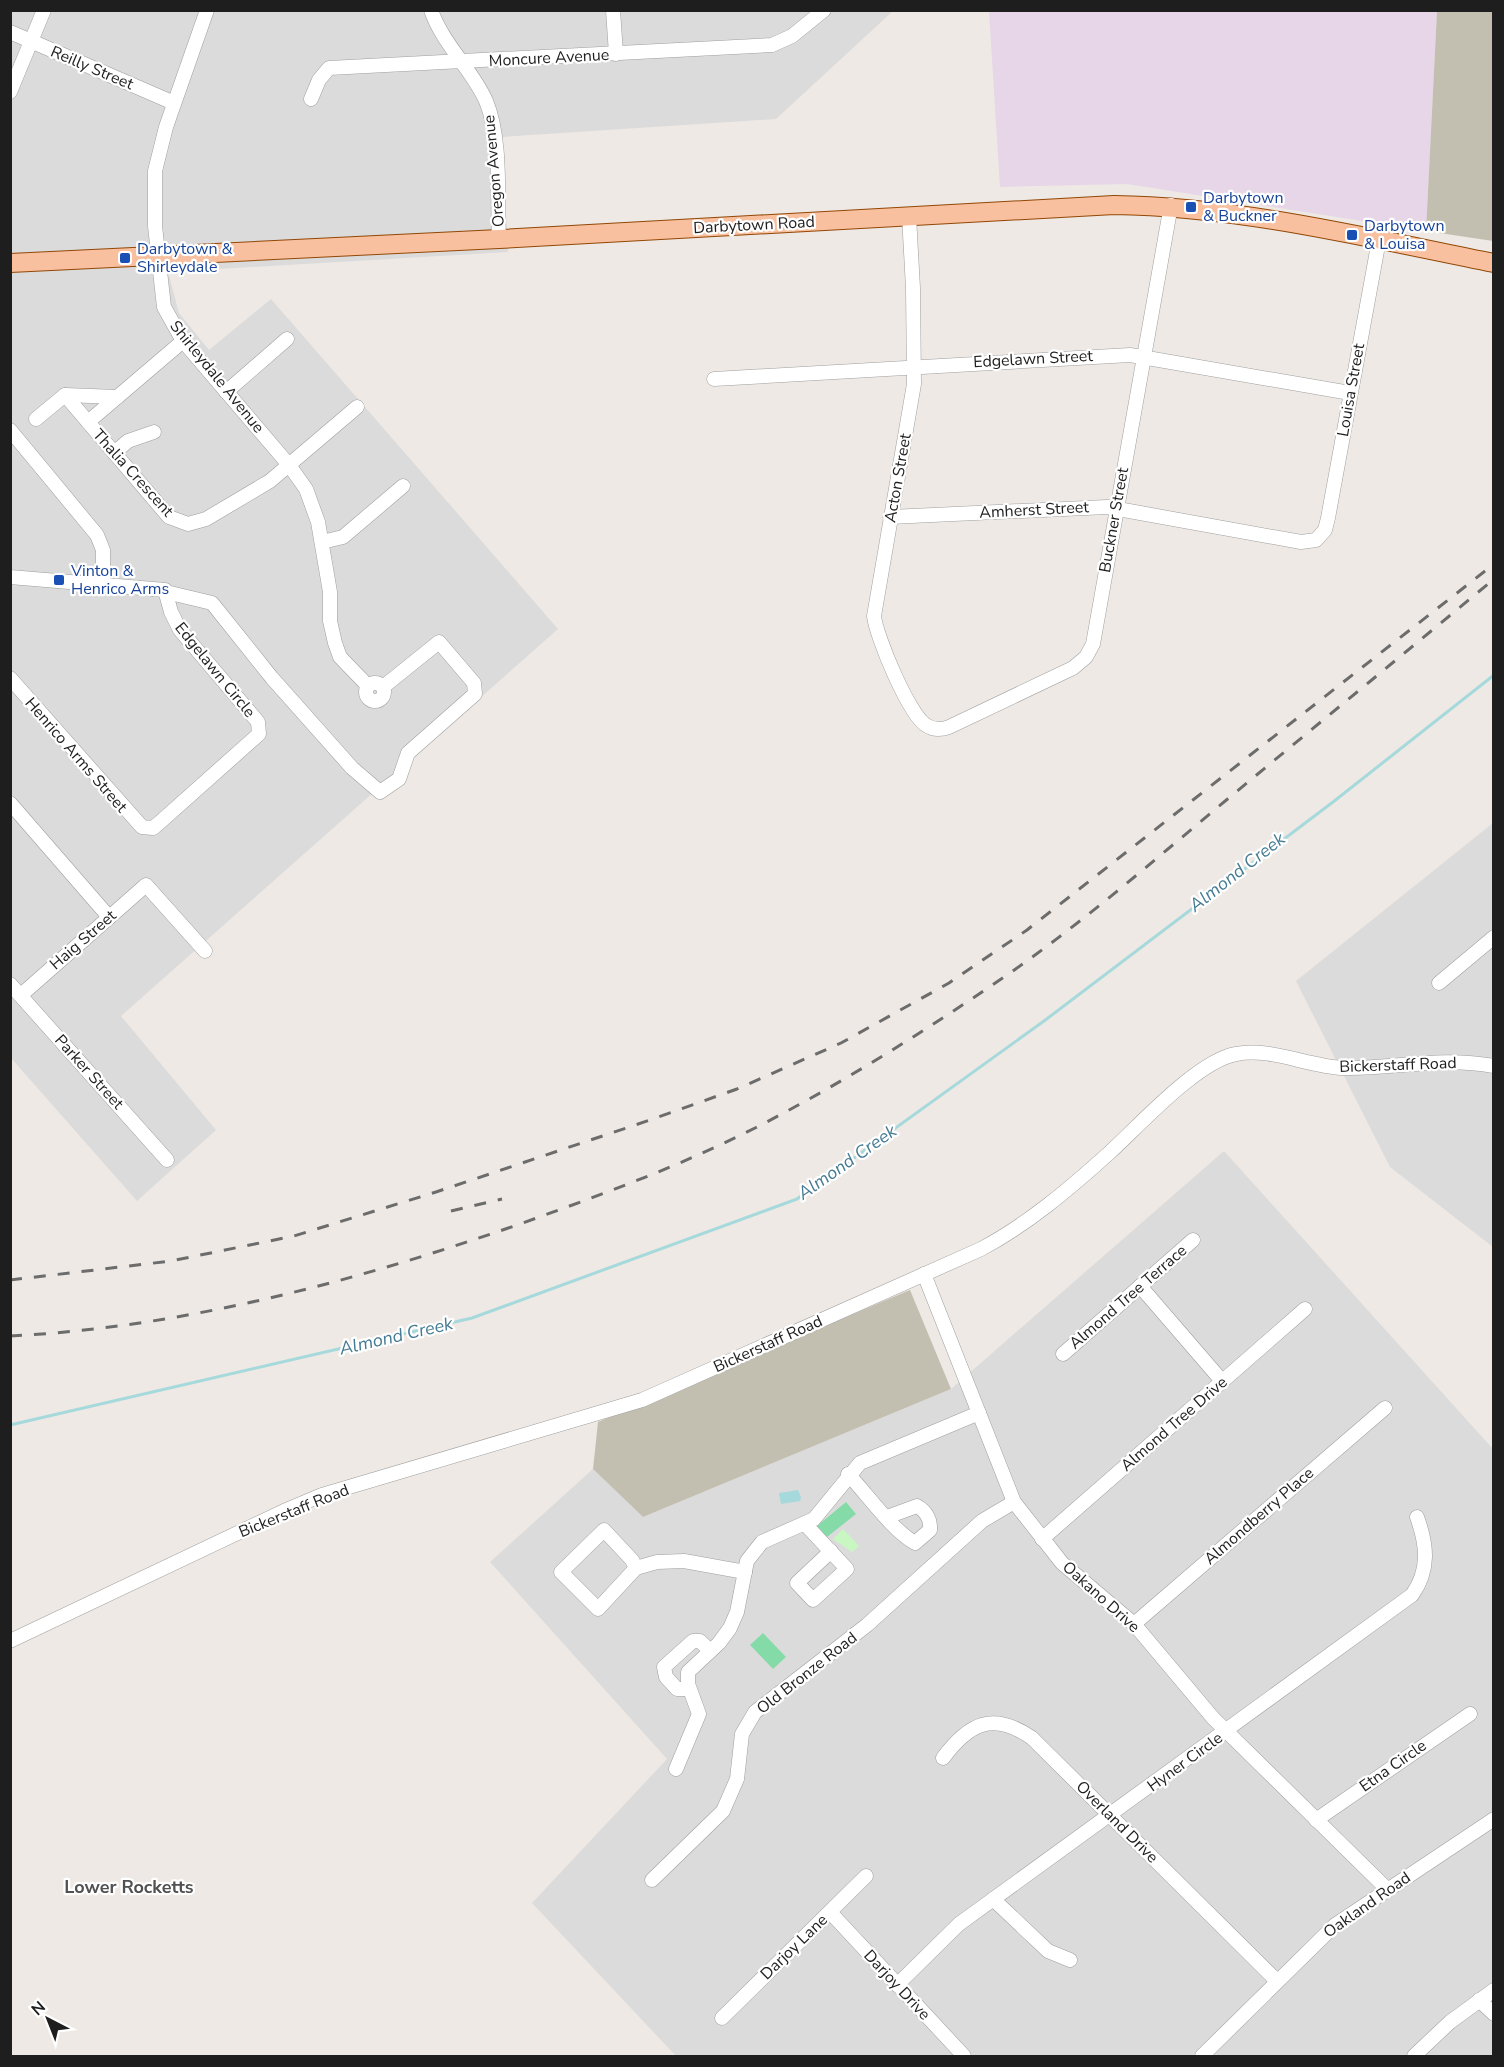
<svg xmlns="http://www.w3.org/2000/svg" width="1504" height="2067" font-family="'Nunito Sans',sans-serif">
<rect width="100%" height="100%" fill="#eee9e4"/>
<!-- residential -->
<g fill="#dcdbdb">
<polygon points="10,11 893,11 776,119 502,137 508,252 168,272 179,313 209,350 271,299 558,629 121,1016 216,1130 137,1201 11,1058"/>
<polygon points="1493,823 1493,1247 1390,1167 1296,981"/>
<polygon points="1224,1151 1493,1449 1493,2056 676,2056 532,1903 667,1759 490,1562 593,1469 643,1517 951,1389"/>
</g>
<!-- industrial -->
<polygon fill="#e7d6e7" points="989,11 1437,11 1426,231 1127,184 1000,187"/>
<!-- construction -->
<g fill="#c3bfb0">
<polygon points="1437,11 1493,11 1493,241 1426,231"/>
<polygon points="910,1290 951,1389 643,1517 593,1469 598,1422"/>
</g>
<!-- park -->
<polygon fill="#c8f7c2" points="843,1529 859,1546 852,1552 833,1539"/>
<!-- pitch -->
<g fill="#84dba8">
<polygon points="846,1502 856,1514 827,1537 817,1526"/>
<polygon points="763,1633 786,1657 773,1669 750,1645"/>
</g>
<!-- water -->
<polygon fill="#a6d9db" points="798,1490 801,1497 800,1501 781,1504 779,1493"/>
<g fill="none" stroke-linecap="round" stroke-linejoin="round">
<!-- stream -->
<polyline stroke="#a6d9db" stroke-width="3" points="10,1425 472,1318 797,1199 1044,1021 1333,802 1494,675"/>
<defs>
<g id="minor">
<polyline points="207,10 166,127 155,171 155,226 164,307 183,341 289,465 306,489 318,522 330,592 330,621 335,643 340,657 368,686"/>
<path d="M431,10C443,45 472,69 486,101C502,139 497,199 499,239"/>
<polyline points="613,10 616,54"/>
<polyline points="10,32 174,103"/>
<polyline points="10,92 44,10"/>
<polyline points="311,99 319,80 329,68 772,45 792,36 824,10"/>
<path d="M909,216L913,288L914,384L874,616C876,636 909,715 926,725C933,730 941,730 949,727L1073,668L1086,657L1093,644L1171,205"/>
<polyline points="183,341 88,422 169,517 188,524 206,519 270,481 357,407"/>
<polyline points="714,379 1130,355 1350,393"/>
<polyline points="226,392 287,339"/>
<polyline points="65,395 88,422"/>
<polyline points="36,419 65,395 117,397"/>
<polyline points="10,430 97,535 103,550 103,584"/>
<polyline points="114,453 128,441 154,432"/>
<polyline points="890,517 1107,507 1301,542 1316,540 1325,530 1328,518 1379,240"/>
<polyline points="322,542 343,537 403,486"/>
<polyline points="10,577 165,590 171,612 180,630 258,722 259,734 159,823 153,828 142,827 10,678"/>
<polyline points="166,592 212,603 272,678 352,768 380,792 399,779 408,753 475,694 474,683 439,642 383,687"/>
<circle cx="375" cy="692" r="9"/>
<polyline points="10,803 109,917"/>
<polyline points="1439,983 1494,937"/>
<polyline points="10,984 167,1160"/>
<polyline points="21,995 146,885 205,951"/>
<polyline points="924,1274 1014,1502 1062,1563 1134,1624 1213,1718 1388,1890"/>
<polyline points="1140,1286 1222,1381"/>
<polyline points="1063,1354 1193,1240"/>
<path d="M848,1474C867,1494 892,1530 915,1543L930,1530C931,1520 926,1511 917,1506L887,1517"/>
<polyline points="805,1524 847,1569 813,1600 797,1583 831,1551"/>
<polyline points="1042,1539 1305,1309"/>
<polyline points="636,1568 632,1560 604,1530 561,1572 598,1609 636,1568 657,1562 684,1561 745,1572"/>
<polyline points="1134,1624 1385,1408"/>
<path d="M10,1641L284,1511L322,1495L642,1400L981,1249C1028,1224 1069,1189 1108,1154C1139,1126 1197,1061 1236,1054C1271,1047 1309,1067 1344,1068C1397,1069 1438,1056 1494,1066"/>
<polyline points="689,1689 677,1689 666,1677 664,1667 693,1641 700,1641 710,1651"/>
<path d="M943,1758C969,1723 993,1711 1032,1738L1277,1981"/>
<polyline points="676,1769 699,1714 688,1684 688,1672 719,1643 730,1628 737,1612 747,1561 762,1542 814,1519 860,1463 979,1413"/>
<polyline points="1316,1820 1470,1714"/>
<polyline points="652,1880 723,1811 737,1779 742,1734 755,1712 867,1625 982,1521 1014,1502"/>
<polyline points="993,1899 1048,1951 1070,1960"/>
<polyline points="830,1912 964,2056"/>
<path d="M897,1985L959,1924L1412,1595C1430,1570 1427,1545 1417,1517"/>
<polyline points="1479,2000 1494,2014"/>
<polyline points="722,2018 866,1876"/>
<polyline points="1202,2056 1335,1925 1494,1819"/>
<polyline points="1414,2056 1450,2022 1494,1990"/>
</g>
<path id="major" d="M10,263L499,239L1114,205C1243,207 1368,238 1494,263"/>
</defs>
<!-- minor casing -->
<use href="#minor" stroke="#9f9f9f" stroke-width="15"/>
<!-- major casing -->
<use href="#major" stroke="#924705" stroke-width="20"/>
<!-- minor -->
<use href="#minor" stroke="#fff" stroke-width="14"/>
<!-- major -->
<use href="#major" stroke="#f8c09f" stroke-width="18"/>
<!-- rail -->
<g stroke="#6c6c6c" stroke-width="3" stroke-dasharray="12 12" stroke-linecap="butt">
<polyline points="451,1211 502,1199"/>
<polyline points="10,1280 171,1261 294,1236 436,1192 650,1120 737,1089 841,1043 949,983 1027,930 1494,564"/>
<path d="M10,1336C185,1327 353,1282 517,1225C598,1196 678,1167 755,1128C843,1083 928,1029 1010,973C1087,919 1158,857 1230,797C1318,724 1406,652 1494,579"/>
</g>
</g>
<!-- markers -->
<g fill="#1a4fb4" stroke="#fff" stroke-width="2">
<rect x="1185" y="201" width="12" height="12" rx="3"/>
<rect x="1346" y="229" width="12" height="12" rx="3"/>
<rect x="119" y="252" width="12" height="12" rx="3"/>
<rect x="53" y="574" width="12" height="12" rx="3"/>
</g>
<g text-anchor="middle" dominant-baseline="central" stroke-width="4.5" stroke-linejoin="round" paint-order="stroke">
<!-- street labels -->
<g font-size="16" fill="#1e1e1e" stroke="#fff">
<text transform="translate(549 58) rotate(-3)">Moncure Avenue</text>
<text transform="translate(92 68) rotate(23)">Reilly Street</text>
<text transform="translate(494 171) rotate(-95)">Oregon Avenue</text>
<text transform="translate(754 225) rotate(-3)">Darbytown Road</text>
<text transform="translate(1033 359) rotate(-3)">Edgelawn Street</text>
<text transform="translate(217 377) rotate(51)">Shirleydale Avenue</text>
<text transform="translate(1351 390) rotate(-80)">Louisa Street</text>
<text transform="translate(133 473) rotate(48)">Thalia Crescent</text>
<text transform="translate(898 478) rotate(-80)">Acton Street</text>
<text transform="translate(1034 510) rotate(-3)">Amherst Street</text>
<text transform="translate(1114 520) rotate(-80)">Buckner Street</text>
<text transform="translate(215 670) rotate(51)">Edgelawn Circle</text>
<text transform="translate(76 755) rotate(49)">Henrico Arms Street</text>
<text transform="translate(83 940) rotate(-41)">Haig Street</text>
<text transform="translate(1398 1065) rotate(-2)">Bickerstaff Road</text>
<text transform="translate(89 1072) rotate(48)">Parker Street</text>
<text transform="translate(1128 1297) rotate(-41)">Almond Tree Terrace</text>
<text transform="translate(768 1344) rotate(-24)">Bickerstaff Road</text>
<text transform="translate(1174 1424) rotate(-41)">Almond Tree Drive</text>
<text transform="translate(294 1511) rotate(-22)">Bickerstaff Road</text>
<text transform="translate(1259 1516) rotate(-41)">Almondberry Place</text>
<text transform="translate(1101 1597) rotate(42)">Oakano Drive</text>
<text transform="translate(807 1673) rotate(-38)">Old Bronze Road</text>
<text transform="translate(1185 1762) rotate(-36)">Hyner Circle</text>
<text transform="translate(1393 1766) rotate(-35)">Etna Circle</text>
<text transform="translate(1117 1822) rotate(45)">Overland Drive</text>
<text transform="translate(1367 1905) rotate(-35)">Oakland Road</text>
<text transform="translate(794 1947) rotate(-44)">Darjoy Lane</text>
<text transform="translate(897 1985) rotate(47)">Darjoy Drive</text>
</g>
<!-- transit labels -->
<g font-size="16" fill="#164399" stroke="#fff" text-anchor="start">
<text x="1203" y="198">Darbytown<tspan x="1203" dy="18">&amp; Buckner</tspan></text>
<text x="1364" y="226">Darbytown<tspan x="1364" dy="18">&amp; Louisa</tspan></text>
<text x="137" y="249">Darbytown &amp;<tspan x="137" dy="18">Shirleydale</tspan></text>
<text x="71" y="571">Vinton &amp;<tspan x="71" dy="18">Henrico Arms</tspan></text>
</g>
<!-- water labels -->
<g font-size="18" font-style="italic" fill="#457b93" stroke="#fff">
<text transform="translate(1237 872) rotate(-38)">Almond Creek</text>
<text transform="translate(847 1162) rotate(-35)">Almond Creek</text>
<text transform="translate(396 1336) rotate(-13)">Almond Creek</text>
</g>
<!-- neighbourhood labels -->
<g font-size="18" font-weight="bold" fill="#515151" stroke="#fff">
<text x="129" y="1887">Lower Rocketts</text>
</g>
</g>
<!-- border -->
<rect width="1504" height="2067" fill="none" stroke="#1e1e1e" stroke-width="24"/>
<!-- north arrow -->
<g transform="translate(48 2019) rotate(318)" stroke="#ffffff" stroke-width="4.5" paint-order="stroke">
<path d="M0-4.5L10 22L0 15L-10 22Z" fill="#1e1e1e"/>
<text y="-9" font-size="16" font-weight="bold" text-anchor="middle" fill="#1e1e1e">N</text>
</g>
</svg>
